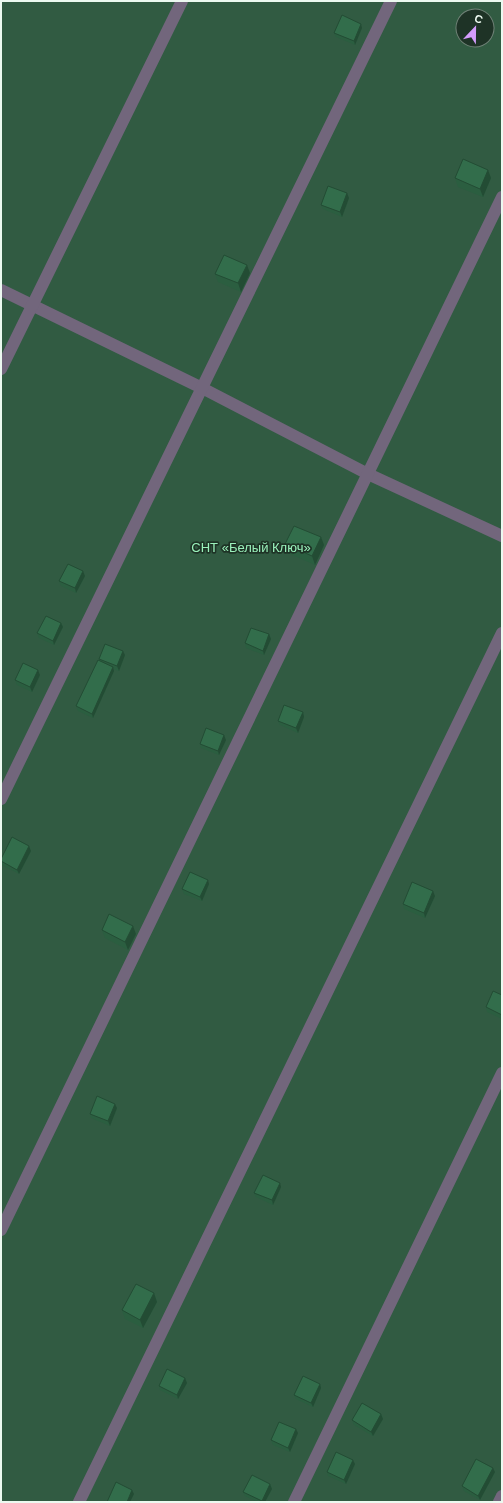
<svg xmlns="http://www.w3.org/2000/svg" width="503" height="1503" font-family="Helvetica,sans-serif">
<rect width="100%" height="100%" fill="#283d30"/>
<!-- green -->
<path fill="#315b42" fill-rule="evenodd" d="M1,1H502V1502H1ZM463,16H487V40H463Z"/>
<g fill="none" stroke-linecap="round" stroke-linejoin="round">
<!-- minor -->
<g stroke="#72667c" stroke-width="12">
<polyline points="1,290 202,388 368,474 502,536"/>
<polyline points="1,369 182,1"/>
<polyline points="1,799 391,1"/>
<polyline points="1,1230 502,197"/>
<polyline points="79,1502 502,633"/>
<polyline points="294,1502 502,1073"/>
<polyline points="499,1502 502,1496"/>
</g>
</g>
<!-- wall -->
<g fill="#2b5e40">
<polygon points="362,28 355,45 336,37 334,33"/>
<polygon points="488,170 491,178 483,197 458,187 455,178"/>
<polygon points="347,193 349,198 342,217 323,209 321,205"/>
<polygon points="250,273 241,292 218,282 215,274"/>
<polygon points="321,537 324,545 315,565 288,553 285,544"/>
<polygon points="85,576 76,593 61,586 59,581"/>
<polygon points="61,623 63,627 54,645 39,638 37,633"/>
<polygon points="269,634 271,639 264,655 246,648 245,643"/>
<polygon points="125,655 119,671 113,669 114,671 93,718 78,711 76,706 99,661 99,659"/>
<polygon points="40,675 32,692 17,685 15,680"/>
<polygon points="303,712 304,717 298,733 280,725 278,721"/>
<polygon points="226,740 219,755 201,748 200,744"/>
<polygon points="31,851 19,874 2,865 1,859"/>
<polygon points="209,884 202,901 184,894 182,889"/>
<polygon points="435,896 425,918 404,909 403,904"/>
<polygon points="102,930 136,934 128,950 105,938"/>
<polygon points="502,995 502,1019 487,1012 486,1007"/>
<polygon points="117,1108 110,1126 91,1118 90,1114"/>
<polygon points="281,1187 273,1205 256,1197 254,1193"/>
<polygon points="154,1293 157,1302 143,1328 125,1319 122,1310"/>
<polygon points="185,1378 187,1383 178,1399 160,1390 159,1386"/>
<polygon points="320,1384 321,1388 313,1407 296,1399 294,1395"/>
<polygon points="381,1414 383,1419 373,1436 354,1425 352,1420"/>
<polygon points="298,1433 290,1452 273,1445 271,1440"/>
<polygon points="355,1464 346,1484 328,1476 327,1472"/>
<polygon points="495,1472 480,1500 464,1491 462,1486"/>
<polygon points="270,1484 272,1489 265,1502 257,1502 245,1496 243,1492"/>
</g>
<!-- shaded-wall -->
<g fill="#234c34">
<polygon points="361,24 362,28 355,45 354,41"/>
<polygon points="488,170 491,178 483,197 480,189"/>
<polygon points="347,193 349,198 342,217 340,212"/>
<polygon points="247,265 250,273 241,292 238,283"/>
<polygon points="321,537 324,545 315,565 312,556"/>
<polygon points="83,571 85,576 76,593 75,588"/>
<polygon points="61,623 63,627 54,645 53,641"/>
<polygon points="269,634 271,639 264,655 263,651"/>
<polygon points="123,651 125,655 119,671 117,666"/>
<polygon points="113,667 114,671 93,718 92,714"/>
<polygon points="38,670 40,675 32,692 30,687"/>
<polygon points="303,712 304,717 298,733 296,728"/>
<polygon points="224,735 226,740 219,755 218,751"/>
<polygon points="29,846 31,851 19,874 17,870"/>
<polygon points="208,880 209,884 202,901 200,897"/>
<polygon points="433,891 435,896 425,918 424,913"/>
<polygon points="133,926 136,934 128,950 125,942"/>
<polygon points="115,1104 117,1108 110,1126 108,1121"/>
<polygon points="280,1183 281,1187 273,1205 272,1200"/>
<polygon points="154,1293 157,1302 143,1328 140,1320"/>
<polygon points="185,1378 187,1383 178,1399 177,1395"/>
<polygon points="320,1384 321,1388 313,1407 311,1403"/>
<polygon points="381,1414 383,1419 373,1436 371,1432"/>
<polygon points="296,1429 298,1433 290,1452 288,1448"/>
<polygon points="353,1460 355,1464 346,1484 344,1480"/>
<polygon points="493,1468 495,1472 480,1500 478,1496"/>
<polygon points="270,1484 272,1489 265,1502 262,1502 262,1501"/>
<polygon points="132,1490 134,1494 130,1502 127,1502"/>
</g>
<!-- building -->
<g fill="#326d4b" stroke="#234c34">
<polygon points="342,15 361,24 354,41 334,33"/>
<polygon points="463,159 488,170 480,189 455,178"/>
<polygon points="328,186 347,193 340,212 321,205"/>
<polygon points="224,255 247,265 238,283 215,274"/>
<polygon points="294,526 321,537 312,556 285,544"/>
<polygon points="68,564 83,571 75,588 59,581"/>
<polygon points="46,616 61,623 53,641 37,633"/>
<polygon points="251,628 269,634 263,651 245,643"/>
<polygon points="105,644 123,651 117,666 99,659"/>
<polygon points="98,660 113,667 92,714 76,706"/>
<polygon points="23,663 38,670 30,687 15,680"/>
<polygon points="284,705 303,712 296,728 278,721"/>
<polygon points="206,728 224,735 218,751 200,744"/>
<polygon points="12,837 29,846 17,870 1,861 1,859"/>
<polygon points="190,872 208,880 200,897 182,889"/>
<polygon points="412,882 433,891 424,913 403,904"/>
<polygon points="109,914 133,926 125,942 102,930"/>
<polygon points="493,991 502,995 502,1015 486,1007"/>
<polygon points="97,1096 115,1104 108,1121 90,1114"/>
<polygon points="263,1175 280,1183 272,1200 254,1193"/>
<polygon points="136,1284 154,1293 140,1320 122,1310"/>
<polygon points="167,1369 185,1378 177,1395 159,1386"/>
<polygon points="303,1376 320,1384 311,1403 294,1395"/>
<polygon points="362,1403 381,1414 371,1432 352,1420"/>
<polygon points="279,1422 296,1429 288,1448 271,1440"/>
<polygon points="336,1452 353,1460 344,1480 327,1472"/>
<polygon points="476,1459 493,1468 478,1496 462,1486"/>
<polygon points="252,1475 270,1484 262,1501 243,1492"/>
<polygon points="116,1482 132,1490 127,1502 107,1502"/>
</g>
<g text-anchor="middle" dominant-baseline="central" stroke-width="3.5" stroke-linejoin="round" paint-order="stroke">
<!-- park labels -->
<g font-size="13" fill="#9af1bb" stroke="#1e3326">
<text x="251" y="547">СНТ «Белый Ключ»</text>
</g>
</g>
<!-- border -->
<rect width="503" height="1503" fill="none" stroke="#ecf9f0" stroke-width="4"/>
<!-- north arrow -->
<g transform="translate(475 28) rotate(22)"><circle r="19" fill="#1e3326" stroke="#708277"/>
<path d="M0-3L7 15L0 10L-7 15Z" fill="#d49cfc"/>
<text y="-6" font-size="11" font-weight="bold" text-anchor="middle" fill="#ecf9f0">С</text>
</g>
</svg>
